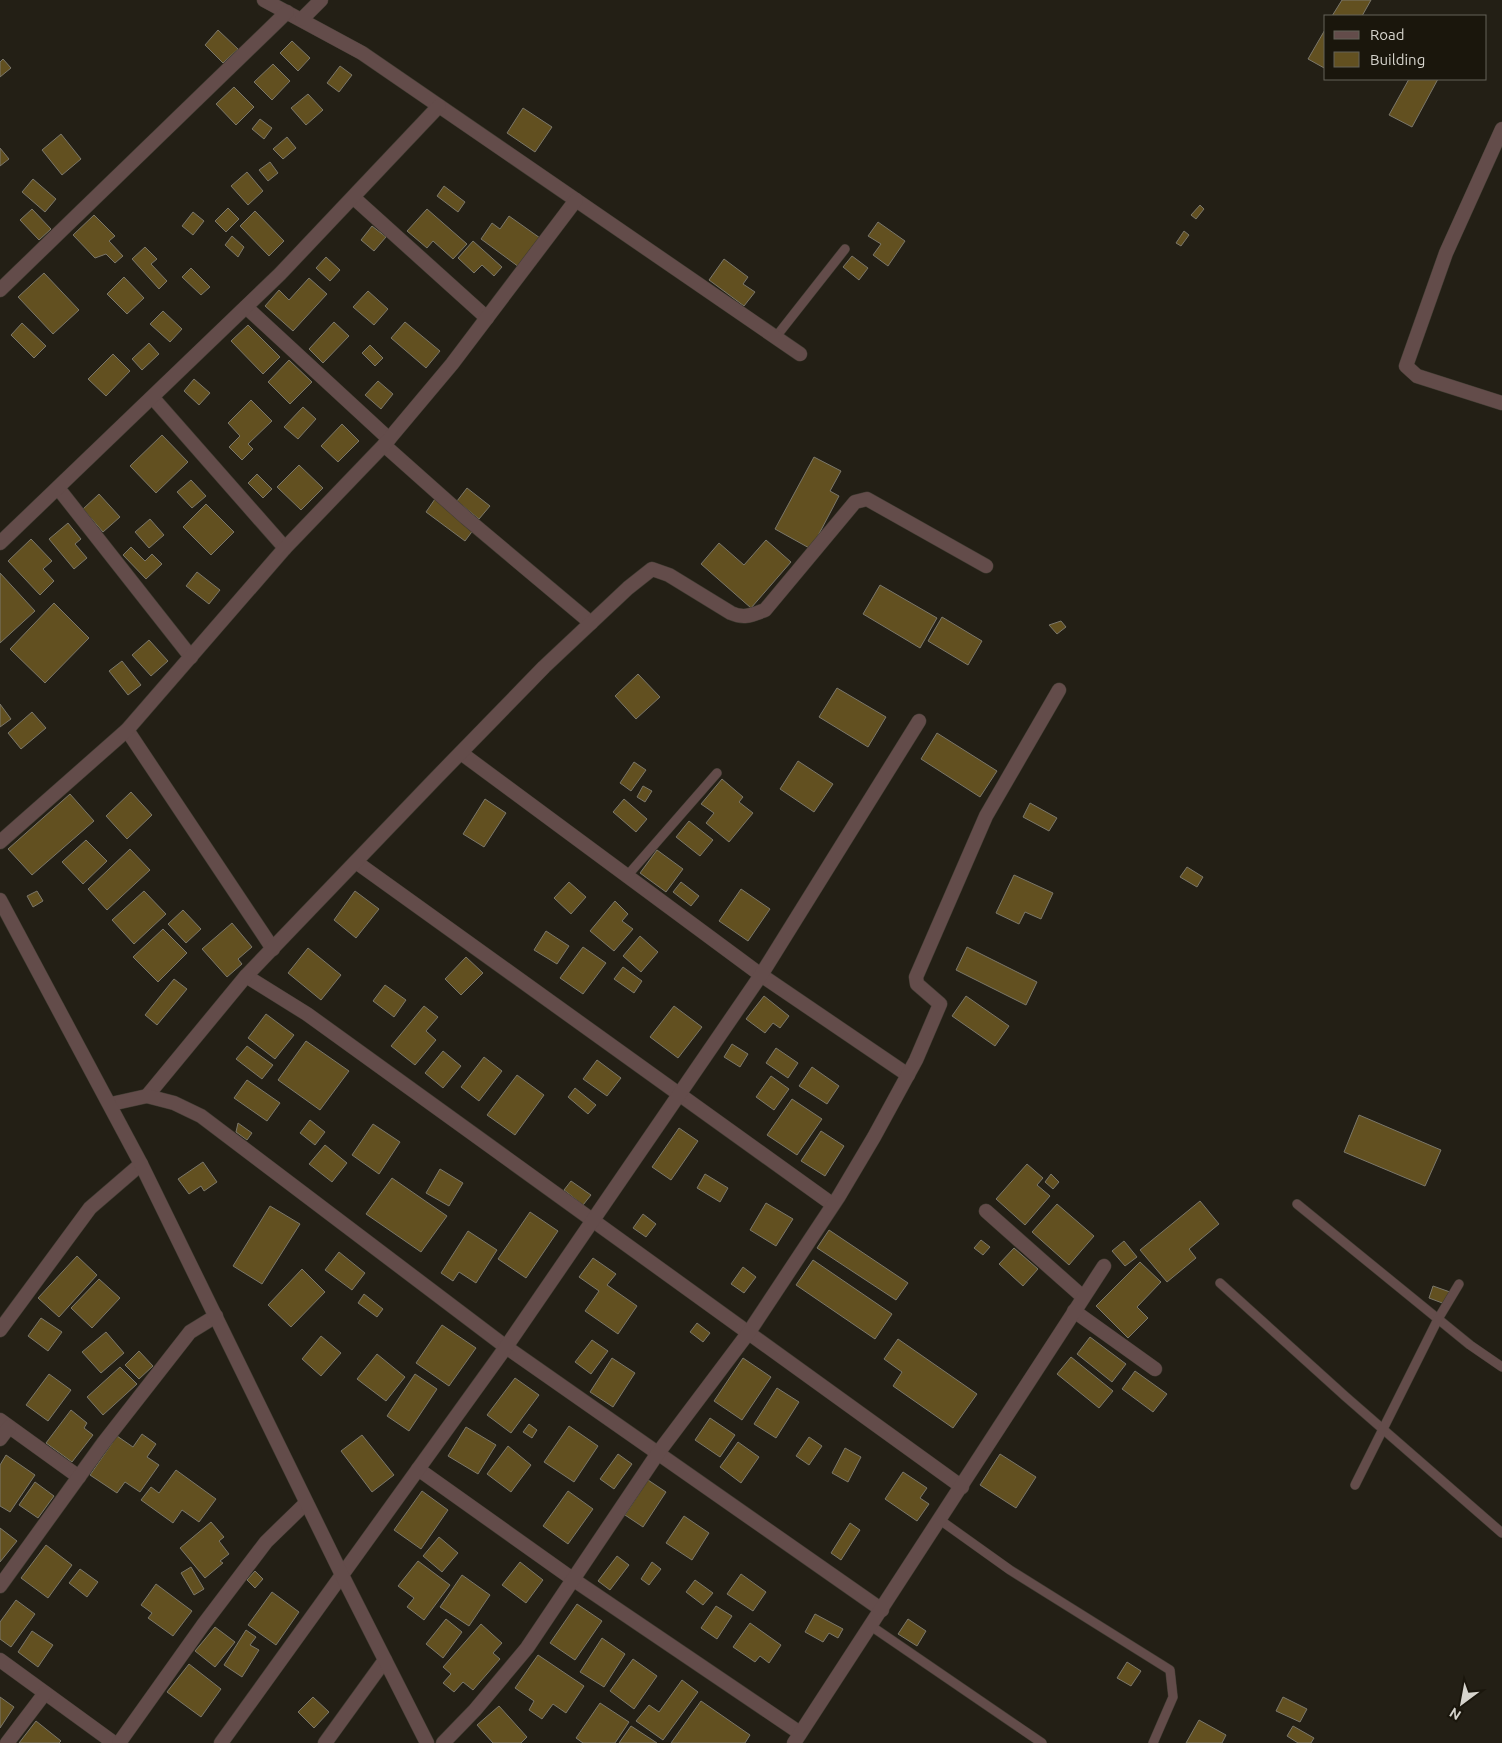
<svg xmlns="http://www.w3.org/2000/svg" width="1502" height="1743" font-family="Ubuntu,sans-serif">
<rect width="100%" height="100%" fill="#231f15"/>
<!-- building -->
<g fill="#625020" stroke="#7b776a">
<polygon points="1342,0 1371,0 1362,16 1332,16"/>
<polygon points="1326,28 1326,69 1308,59"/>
<polygon points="218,30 238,49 223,63 205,45"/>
<polygon points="292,41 310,58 298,71 280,53"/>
<polygon points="3,59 11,68 0,77 0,62"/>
<polygon points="273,64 290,81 272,100 254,82"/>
<polygon points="340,66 352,75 339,92 327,83"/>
<polygon points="1409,79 1438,79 1412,127 1389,115"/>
<polygon points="234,87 254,107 236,125 216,104"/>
<polygon points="308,94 323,110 306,125 291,108"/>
<polygon points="523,108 552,127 535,152 507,133"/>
<polygon points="260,119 272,128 264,139 252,129"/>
<polygon points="61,134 81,159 62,175 42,150"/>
<polygon points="287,137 296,148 283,159 273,149"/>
<polygon points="0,148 9,159 0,166"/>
<polygon points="270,162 278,173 268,181 259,170"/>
<polygon points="247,172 263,191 248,205 231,186"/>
<polygon points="33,179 56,199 45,212 22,192"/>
<polygon points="444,186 465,202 458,212 437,196"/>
<polygon points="1200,205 1204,209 1196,219 1191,215"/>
<polygon points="228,208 239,219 226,232 215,221"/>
<polygon points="32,209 51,229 39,240 20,220"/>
<polygon points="427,209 467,244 453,259 433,241 427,248 407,231"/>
<polygon points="255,211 284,241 269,256 240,226"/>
<polygon points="193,212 204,221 193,235 182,226"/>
<polygon points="94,215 115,236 109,241 123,256 115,263 106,254 95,258 73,235"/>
<polygon points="509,216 540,238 519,267 481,239 492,223 500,229"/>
<polygon points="878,222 905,241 888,266 873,255 881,244 868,236"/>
<polygon points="372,226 386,237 374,251 361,240"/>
<polygon points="1184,231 1189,235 1181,246 1176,243"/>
<polygon points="232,236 244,247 238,257 225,245"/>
<polygon points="473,241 502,267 494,276 482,265 474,273 458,258"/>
<polygon points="145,247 157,259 151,264 167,281 159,289 132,259"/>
<polygon points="852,256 868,268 859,280 843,267"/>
<polygon points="326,257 340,270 330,281 316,268"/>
<polygon points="724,259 748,277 743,284 755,292 744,306 709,280"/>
<polygon points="191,268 210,287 201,295 182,277"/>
<polygon points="44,273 79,310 53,334 18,297"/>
<polygon points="124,277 144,298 127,314 107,294"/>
<polygon points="309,278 327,294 293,331 265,306 279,290 289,300"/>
<polygon points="368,291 388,309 374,325 353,307"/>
<polygon points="163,311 182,329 170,342 150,324"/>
<polygon points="334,322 349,336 323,363 309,349"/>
<polygon points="405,322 440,351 426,368 391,338"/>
<polygon points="22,323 46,346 34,358 11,335"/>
<polygon points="248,325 280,357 263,374 231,341"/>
<polygon points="149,343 159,354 142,370 132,359"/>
<polygon points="370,345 383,358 375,366 362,353"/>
<polygon points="113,354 130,371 106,396 88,379"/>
<polygon points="289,360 312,382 290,404 268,382"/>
<polygon points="194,379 210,393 199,405 184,391"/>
<polygon points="378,381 393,394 381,409 365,395"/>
<polygon points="251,400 272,421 248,444 253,449 242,460 229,447 240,436 228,423"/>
<polygon points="303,407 316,419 298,439 284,427"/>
<polygon points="342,424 359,441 338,462 321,446"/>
<polygon points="162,435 188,462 156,493 130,466"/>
<polygon points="814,457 841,471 830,491 839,496 811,549 775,529"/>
<polygon points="299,465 323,488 301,510 277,487"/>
<polygon points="257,474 272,489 263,498 248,483"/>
<polygon points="191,480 206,496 192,508 177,492"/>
<polygon points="467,488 490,506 479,519 457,501"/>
<polygon points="99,494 120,517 103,532 83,509"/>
<polygon points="435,499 474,529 465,541 426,512"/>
<polygon points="206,504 234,532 211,555 183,527"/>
<polygon points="150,519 164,535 149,548 135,532"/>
<polygon points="68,523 81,539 75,544 87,558 74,569 49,539"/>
<polygon points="31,539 52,561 43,569 54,581 40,595 8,561"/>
<polygon points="766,540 791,562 751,608 701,564 719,543 744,565"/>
<polygon points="131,547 145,561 152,554 162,564 146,579 123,555"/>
<polygon points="197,572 220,590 209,604 186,586"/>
<polygon points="0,573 35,611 0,643"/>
<polygon points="880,585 937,618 920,648 863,614"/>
<polygon points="54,603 89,638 45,683 10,649"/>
<polygon points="942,617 982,641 968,665 928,641"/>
<polygon points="1061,621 1066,627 1057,634 1049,625"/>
<polygon points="149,640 168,661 151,676 132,655"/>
<polygon points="122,661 141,685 128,695 109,671"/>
<polygon points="638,674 660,697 636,719 615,696"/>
<polygon points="837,688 886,717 868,747 819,717"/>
<polygon points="0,704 11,719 0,727"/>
<polygon points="32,712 46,728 21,749 8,733"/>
<polygon points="937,733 997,771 980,797 921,759"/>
<polygon points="798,761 833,784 814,812 780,789"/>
<polygon points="634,762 646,770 631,791 620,783"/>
<polygon points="722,779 743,797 739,802 753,813 729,842 706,823 714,813 701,804"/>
<polygon points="643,786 652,791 645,802 637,797"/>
<polygon points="131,792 152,815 127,839 106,816"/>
<polygon points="70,794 94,821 32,875 8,849"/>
<polygon points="485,799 506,813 484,847 463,834"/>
<polygon points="624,799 647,819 636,832 613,812"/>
<polygon points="1030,803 1057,818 1049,831 1023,817"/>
<polygon points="689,821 713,840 700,856 676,837"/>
<polygon points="86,840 107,861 83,884 62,862"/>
<polygon points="130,849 150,870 107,910 88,889"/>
<polygon points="657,850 683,869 666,892 640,873"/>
<polygon points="1187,867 1203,877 1197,887 1180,877"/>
<polygon points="1014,875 1053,893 1041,919 1025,912 1019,924 996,913"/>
<polygon points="569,882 586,897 571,914 554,898"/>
<polygon points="681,882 699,896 691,906 673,892"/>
<polygon points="741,889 770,909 748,941 719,921"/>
<polygon points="37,891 43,901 33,907 27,896"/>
<polygon points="144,891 166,914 134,944 112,920"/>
<polygon points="355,891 379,909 356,938 334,920"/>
<polygon points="615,901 628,914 622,921 633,929 614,951 590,931"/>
<polygon points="183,910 201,929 186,943 168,924"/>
<polygon points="232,923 252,947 238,959 242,964 227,977 202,949"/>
<polygon points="163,929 187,953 158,982 133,957"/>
<polygon points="546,931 569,946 557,964 534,950"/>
<polygon points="640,936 658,952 641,972 623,956"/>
<polygon points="583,947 606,963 583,994 560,978"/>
<polygon points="967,947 1037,982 1026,1005 956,970"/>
<polygon points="308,948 341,975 321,1000 288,973"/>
<polygon points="466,957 483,973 461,995 445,979"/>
<polygon points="623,967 642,981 634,993 614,979"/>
<polygon points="174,979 187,989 157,1025 145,1015"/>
<polygon points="385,985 406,1000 394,1017 373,1001"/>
<polygon points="764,996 789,1016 780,1028 773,1023 765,1033 746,1019"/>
<polygon points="966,996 1009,1026 995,1046 952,1016"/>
<polygon points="424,1006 438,1017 426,1031 436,1040 415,1065 391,1046"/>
<polygon points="674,1006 702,1027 678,1058 650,1037"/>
<polygon points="266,1014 294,1035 275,1059 248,1038"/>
<polygon points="306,1041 349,1071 320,1110 278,1080"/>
<polygon points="732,1044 748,1054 740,1067 724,1057"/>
<polygon points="247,1046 273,1065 262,1079 236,1059"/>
<polygon points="776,1048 798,1063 788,1078 766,1063"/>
<polygon points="443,1051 461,1066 443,1088 425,1073"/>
<polygon points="484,1057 502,1071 479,1101 461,1087"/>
<polygon points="597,1060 621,1078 607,1096 583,1079"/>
<polygon points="812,1067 839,1086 827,1104 799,1086"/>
<polygon points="517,1075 544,1095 515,1135 487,1115"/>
<polygon points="771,1076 789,1089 774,1110 756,1097"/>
<polygon points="247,1080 280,1103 267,1121 234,1098"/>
<polygon points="575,1088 596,1105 588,1114 568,1097"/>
<polygon points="792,1099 822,1119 797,1155 767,1135"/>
<polygon points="1359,1115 1441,1150 1425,1186 1344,1152"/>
<polygon points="310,1120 325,1132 315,1145 300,1133"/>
<polygon points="238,1123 252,1133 247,1140 236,1132"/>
<polygon points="373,1124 400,1142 379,1174 352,1155"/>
<polygon points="679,1128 698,1141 671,1180 652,1167"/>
<polygon points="821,1131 844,1146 825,1176 801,1161"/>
<polygon points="325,1145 347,1163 332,1182 309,1164"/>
<polygon points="203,1162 217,1182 204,1191 201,1186 189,1194 178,1179"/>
<polygon points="1027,1164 1043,1178 1037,1185 1050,1196 1025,1225 996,1199"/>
<polygon points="440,1169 463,1183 449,1206 426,1193"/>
<polygon points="705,1174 728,1188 720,1202 697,1188"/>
<polygon points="1051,1174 1059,1182 1053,1189 1045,1182"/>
<polygon points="392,1178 447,1216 421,1252 366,1214"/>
<polygon points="571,1181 591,1195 583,1205 564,1190"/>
<polygon points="1200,1201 1219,1224 1189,1249 1196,1258 1167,1282 1140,1250"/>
<polygon points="766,1203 793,1219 776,1246 750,1230"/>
<polygon points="1057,1204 1094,1236 1069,1265 1032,1232"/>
<polygon points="270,1206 300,1224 262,1284 233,1266"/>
<polygon points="530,1212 558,1231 526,1278 498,1259"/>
<polygon points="643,1214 656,1224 646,1237 633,1228"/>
<polygon points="829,1230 908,1283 896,1300 817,1248"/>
<polygon points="468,1231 497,1250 476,1283 459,1272 453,1281 441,1273"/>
<polygon points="981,1240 990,1247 983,1255 974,1248"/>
<polygon points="1124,1241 1137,1257 1125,1266 1112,1251"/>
<polygon points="1014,1248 1038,1269 1023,1286 999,1264"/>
<polygon points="339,1252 365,1273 352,1290 325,1270"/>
<polygon points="77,1256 97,1275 59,1317 38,1298"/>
<polygon points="593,1258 616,1274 607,1285 637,1306 618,1334 585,1311 599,1291 579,1277"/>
<polygon points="813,1260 892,1314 875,1339 796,1285"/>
<polygon points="1140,1262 1161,1282 1137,1307 1148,1318 1128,1338 1096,1306"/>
<polygon points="743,1267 756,1277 744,1293 731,1284"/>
<polygon points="302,1269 325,1292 291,1327 268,1305"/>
<polygon points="99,1279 120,1298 92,1328 71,1308"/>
<polygon points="1433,1286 1450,1292 1445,1304 1429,1298"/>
<polygon points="364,1294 383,1309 377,1317 358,1303"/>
<polygon points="41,1318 62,1332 48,1351 28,1336"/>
<polygon points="697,1323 710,1333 703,1342 690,1332"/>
<polygon points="442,1325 476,1348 449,1386 416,1363"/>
<polygon points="106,1332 124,1353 101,1373 82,1352"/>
<polygon points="321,1336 341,1353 321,1376 302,1359"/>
<polygon points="1090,1337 1126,1364 1112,1382 1077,1354"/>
<polygon points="898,1339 977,1394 953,1428 893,1386 902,1372 884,1359"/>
<polygon points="592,1340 608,1351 591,1374 575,1362"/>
<polygon points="139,1351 153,1366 139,1379 125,1365"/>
<polygon points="377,1354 405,1377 386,1401 357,1379"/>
<polygon points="1071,1357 1113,1391 1099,1408 1057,1374"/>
<polygon points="612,1358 635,1373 613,1407 590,1392"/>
<polygon points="743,1358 771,1377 742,1420 714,1401"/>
<polygon points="120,1367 137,1384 103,1415 87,1397"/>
<polygon points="1135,1371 1167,1394 1153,1412 1122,1389"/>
<polygon points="49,1374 71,1390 48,1421 26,1405"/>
<polygon points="415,1374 437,1389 409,1431 387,1416"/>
<polygon points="515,1378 539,1395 511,1433 487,1415"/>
<polygon points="777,1388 799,1402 776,1438 754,1424"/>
<polygon points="71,1410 87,1423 84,1428 93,1435 72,1462 46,1443"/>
<polygon points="710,1418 735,1435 720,1457 695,1440"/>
<polygon points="529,1424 537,1430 532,1438 523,1432"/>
<polygon points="569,1426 598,1446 574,1482 544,1462"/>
<polygon points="466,1427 496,1445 478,1474 448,1456"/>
<polygon points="142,1434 156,1444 147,1457 159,1465 140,1492 125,1482 117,1493 90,1475 117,1436 133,1447"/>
<polygon points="362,1435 394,1475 372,1492 341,1451"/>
<polygon points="809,1437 822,1446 809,1465 796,1456"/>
<polygon points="738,1442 759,1457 741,1483 720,1467"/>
<polygon points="508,1446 531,1465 511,1492 487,1474"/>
<polygon points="845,1448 861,1457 848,1482 832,1473"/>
<polygon points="618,1454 632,1464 614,1489 600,1479"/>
<polygon points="1000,1454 1036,1477 1016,1508 980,1485"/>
<polygon points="6,1455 35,1475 10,1512 0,1506 0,1465"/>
<polygon points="176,1470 216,1499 199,1522 182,1510 173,1523 141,1500 151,1487 159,1493"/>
<polygon points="903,1472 927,1488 920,1498 929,1504 917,1521 885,1499"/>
<polygon points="648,1480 666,1492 643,1527 625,1515"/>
<polygon points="35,1482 54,1496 38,1518 19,1505"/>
<polygon points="422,1491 448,1510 421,1549 394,1530"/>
<polygon points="568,1491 593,1509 568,1544 543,1526"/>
<polygon points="684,1516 709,1533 692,1560 666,1543"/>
<polygon points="211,1522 224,1537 219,1541 229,1554 220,1561 223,1563 205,1578 180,1548"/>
<polygon points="850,1523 860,1530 841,1560 831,1553"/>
<polygon points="0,1528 17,1541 0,1562"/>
<polygon points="439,1537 458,1553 442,1572 423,1556"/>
<polygon points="46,1545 72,1565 48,1598 21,1578"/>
<polygon points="617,1556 629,1565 610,1590 598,1581"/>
<polygon points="418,1561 450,1585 424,1620 407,1607 414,1598 398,1586"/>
<polygon points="520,1562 543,1580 526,1603 502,1585"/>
<polygon points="652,1562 661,1569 649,1585 641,1579"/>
<polygon points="191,1567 204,1589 194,1595 181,1573"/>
<polygon points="80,1569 98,1582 87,1597 69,1583"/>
<polygon points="255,1571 263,1579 255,1588 247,1580"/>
<polygon points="741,1574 766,1592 753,1611 727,1594"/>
<polygon points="462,1575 490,1595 469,1626 440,1607"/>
<polygon points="695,1580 713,1593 703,1605 686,1592"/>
<polygon points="156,1584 192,1611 173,1636 148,1618 152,1613 141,1605"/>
<polygon points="272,1592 299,1612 276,1645 248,1625"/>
<polygon points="16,1600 35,1614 11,1647 0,1639 0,1622"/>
<polygon points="577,1604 602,1621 575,1660 550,1643"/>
<polygon points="716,1606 732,1616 717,1639 701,1628"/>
<polygon points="815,1614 843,1629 838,1638 829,1633 823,1642 805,1632"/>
<polygon points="446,1619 462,1632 443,1658 426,1644"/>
<polygon points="908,1619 926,1631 917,1646 898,1634"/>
<polygon points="750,1623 781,1645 769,1663 760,1656 755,1662 733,1647"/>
<polygon points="481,1624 502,1643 493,1653 500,1659 473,1690 463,1682 454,1692 443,1683 451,1674 443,1667"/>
<polygon points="215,1627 235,1642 215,1667 195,1651"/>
<polygon points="246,1630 256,1637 250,1645 259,1650 242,1677 224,1665"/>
<polygon points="32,1631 53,1645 38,1667 18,1652"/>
<polygon points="602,1638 625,1654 604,1687 580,1672"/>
<polygon points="538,1655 584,1686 566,1713 553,1704 542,1719 529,1710 534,1701 515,1688"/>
<polygon points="633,1659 657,1676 634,1709 610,1691"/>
<polygon points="1127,1662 1141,1671 1131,1686 1117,1678"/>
<polygon points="189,1664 221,1689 201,1717 167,1692"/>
<polygon points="682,1680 698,1692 663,1740 636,1721 649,1705 659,1712"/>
<polygon points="0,1697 14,1707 0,1728"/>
<polygon points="313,1697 329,1712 314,1728 298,1712"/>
<polygon points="1283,1697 1307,1709 1300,1722 1276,1711"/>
<polygon points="701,1701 750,1735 745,1743 671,1743"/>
<polygon points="600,1703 629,1722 615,1743 583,1743 576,1738"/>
<polygon points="499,1706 527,1737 521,1743 493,1743 477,1725"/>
<polygon points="1199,1720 1226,1735 1222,1743 1186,1743"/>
<polygon points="36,1721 61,1741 59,1743 19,1743"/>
<polygon points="631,1726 657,1743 619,1743"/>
<polygon points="1293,1726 1314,1738 1311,1743 1298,1743 1287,1736"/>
</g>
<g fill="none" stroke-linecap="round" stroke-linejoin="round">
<defs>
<g id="service">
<polyline points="775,338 845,249"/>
<polyline points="627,876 717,773"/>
<polyline points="1297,1204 1470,1345 1502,1367"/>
<polyline points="1220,1283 1346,1397 1502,1533"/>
<polyline points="1355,1485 1438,1319 1459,1284"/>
<polyline points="940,1520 1010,1570 1170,1670 1173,1697 1153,1743"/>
<polyline points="871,1626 1042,1743"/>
</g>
<g id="minor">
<polyline points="264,0 362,53 800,354"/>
<polyline points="302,19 321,0"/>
<polyline points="1502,129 1446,253 1406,366 1417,376 1502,403"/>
<polyline points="354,198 487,318"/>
<polyline points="0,290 287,12"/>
<polyline points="246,307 389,439"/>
<polyline points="153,398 285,548"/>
<polyline points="384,445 466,518 591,623"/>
<polyline points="58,488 191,657"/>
<polyline points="0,543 280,274 439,106"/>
<polyline points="127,730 273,949"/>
<polyline points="461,753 761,975 908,1075"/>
<polyline points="0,842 127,730 285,548 384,445 452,364 576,200"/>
<polyline points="356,862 832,1204"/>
<polyline points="246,976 307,1014 962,1487"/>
<path d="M147,1096L246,976L436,778L544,667L628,588L652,569L669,575L731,613C744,619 752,615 765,610L855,502L867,499L986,566"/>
<polyline points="111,1104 147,1096 174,1103 201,1116 506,1347 882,1610"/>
<polyline points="986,1211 1083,1297"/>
<polyline points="1074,1311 1155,1369"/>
<polyline points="0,1330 90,1208 141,1164"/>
<polyline points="0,1420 79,1477"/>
<polyline points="0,1439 9,1427"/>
<polyline points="418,1469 574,1580 800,1733"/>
<polyline points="0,1586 104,1442 172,1355 190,1332 216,1316"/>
<polyline points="0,1660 114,1743"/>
<polyline points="7,1743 45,1693"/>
<polyline points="119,1743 203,1625 266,1542 306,1503"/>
<polyline points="221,1743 506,1347 761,975 919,721"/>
<polyline points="325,1743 385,1660"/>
<polyline points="443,1743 475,1710 527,1648 658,1453 749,1332 839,1196 874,1137 916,1060 940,1004 917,984 916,977 986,816 1059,690"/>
<polyline points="794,1743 1104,1266"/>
</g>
<polyline id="tertiary" points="0,900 141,1164 342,1575 427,1743"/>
</defs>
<!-- service casing -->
<use href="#service" stroke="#403c32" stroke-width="10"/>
<!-- minor casing -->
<use href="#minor" stroke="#403c32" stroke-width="15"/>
<!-- tertiary casing -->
<use href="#tertiary" stroke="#403c32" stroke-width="15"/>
<!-- service -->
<use href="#service" stroke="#634c4a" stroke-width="9"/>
<!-- minor -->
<use href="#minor" stroke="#634c4a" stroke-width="14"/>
<!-- tertiary -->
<use href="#tertiary" stroke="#634c4a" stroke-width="14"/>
</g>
<!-- legend -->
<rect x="1324" y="15" width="162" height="65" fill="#1a160c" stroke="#656259"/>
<rect x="1334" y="31" width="25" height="8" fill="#634c4a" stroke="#656259"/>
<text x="1370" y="40" font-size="15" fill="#d6d4cd">Road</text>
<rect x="1334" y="52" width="25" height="15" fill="#625020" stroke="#656259"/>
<text x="1370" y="65" font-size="15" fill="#d6d4cd">Building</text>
<!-- north arrow -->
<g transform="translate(1462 1703) rotate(212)" stroke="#1a160c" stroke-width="4" paint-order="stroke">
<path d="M0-4L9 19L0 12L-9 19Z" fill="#d6d4cd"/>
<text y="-8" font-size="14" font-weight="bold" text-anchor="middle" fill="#d6d4cd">N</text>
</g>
</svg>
